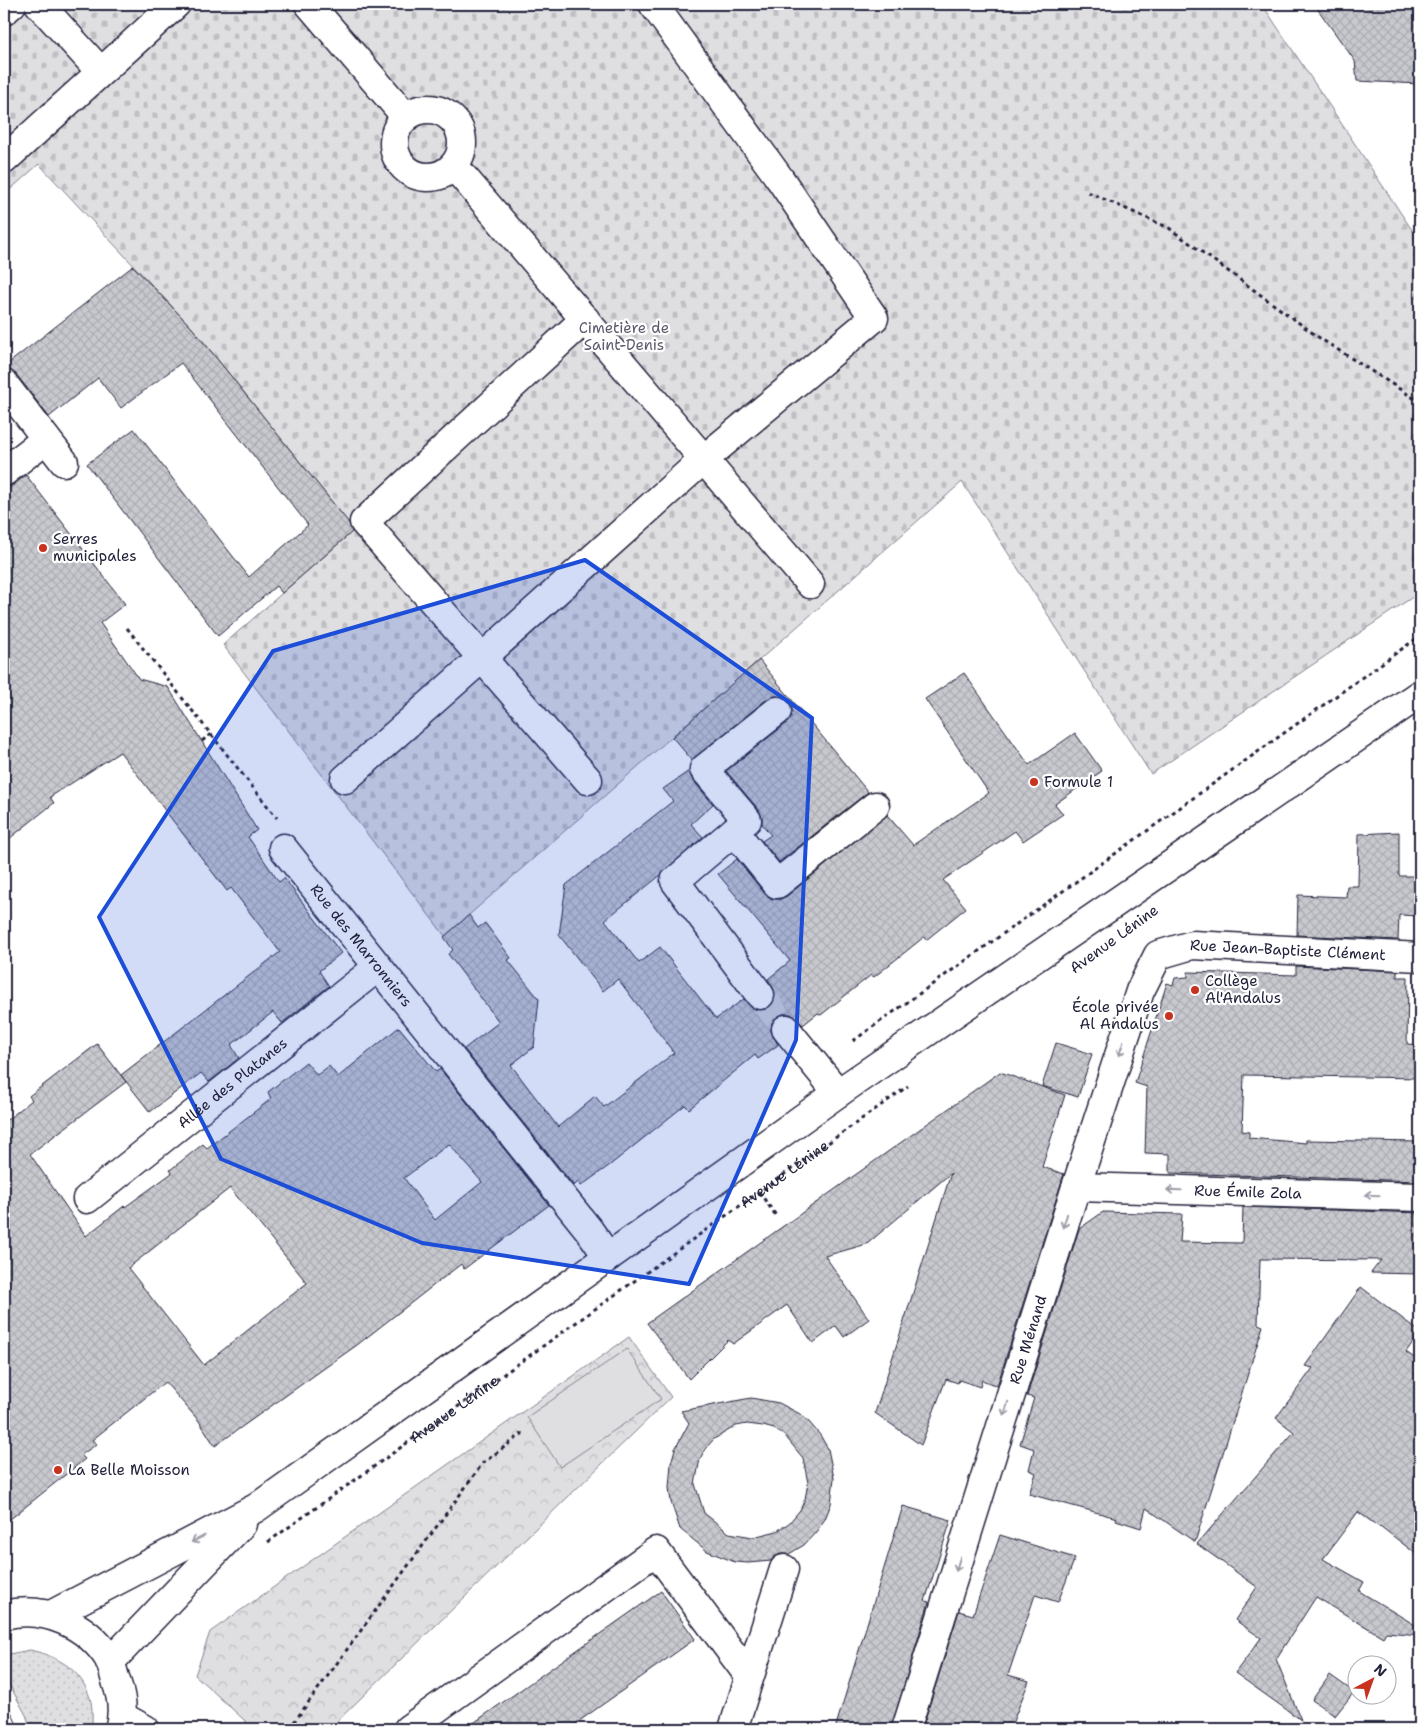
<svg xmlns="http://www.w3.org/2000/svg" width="1424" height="1733" font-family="'Shantell Sans',sans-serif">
<defs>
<pattern id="grass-dots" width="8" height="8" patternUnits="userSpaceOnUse" patternTransform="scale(1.25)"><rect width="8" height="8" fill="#dfdfe2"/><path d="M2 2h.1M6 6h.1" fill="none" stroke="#bfbfc3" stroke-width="1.8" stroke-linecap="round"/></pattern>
<pattern id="forest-crowns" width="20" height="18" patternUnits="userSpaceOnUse" patternTransform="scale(1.25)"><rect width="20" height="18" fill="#dfdfe2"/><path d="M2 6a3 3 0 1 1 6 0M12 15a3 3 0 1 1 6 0" fill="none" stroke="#bfbfc3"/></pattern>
<pattern id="cemetery-stones" width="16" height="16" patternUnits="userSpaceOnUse" patternTransform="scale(1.25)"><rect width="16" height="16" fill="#dfdfe2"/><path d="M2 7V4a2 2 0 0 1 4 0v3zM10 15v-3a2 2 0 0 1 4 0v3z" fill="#bfbfc3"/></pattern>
<pattern id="building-cross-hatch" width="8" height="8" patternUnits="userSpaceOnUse" patternTransform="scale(1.25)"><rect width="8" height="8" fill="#c8c8cf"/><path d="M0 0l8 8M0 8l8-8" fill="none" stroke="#acacb3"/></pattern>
</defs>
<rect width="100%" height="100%" fill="#fff"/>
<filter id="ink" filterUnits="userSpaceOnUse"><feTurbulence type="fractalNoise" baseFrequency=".02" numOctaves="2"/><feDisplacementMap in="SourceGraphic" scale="10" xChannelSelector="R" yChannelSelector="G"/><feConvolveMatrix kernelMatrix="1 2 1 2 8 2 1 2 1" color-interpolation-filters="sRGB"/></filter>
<g filter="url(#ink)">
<!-- grass -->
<path fill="url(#grass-dots)" stroke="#80808e" d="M30,1650C57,1656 81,1669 90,1698C93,1708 92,1719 92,1729H31L26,1715L4,1675V1655Z"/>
<!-- forest -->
<polygon fill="url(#forest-crowns)" stroke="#80808e" points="629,1337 671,1397 329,1729 254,1729 195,1675 210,1632"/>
<!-- cemetery -->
<polygon fill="url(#cemetery-stones)" stroke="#80808e" points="4,4 1262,4 1420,242 1420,592 1151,774 962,482 445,936 223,645 354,530 193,329 39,164 4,195"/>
<!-- pitch -->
<polygon fill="#dfdfe2" stroke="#80808e" points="627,1349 661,1399 560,1467 527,1417"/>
<!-- building -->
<g fill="url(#building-cross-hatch)" stroke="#22223b" fill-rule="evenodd">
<polygon points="1314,4 1395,4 1398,8 1420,8 1420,84 1357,81 1355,61"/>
<polygon points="133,266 193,329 349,523 352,532 282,593 276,586 218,636 87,464 134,429 249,577 308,525 181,363 121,408 98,378 49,417 16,374 5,366"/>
<polygon points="26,475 125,604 100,623 139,679 168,687 257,830 248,837 279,882 284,878 341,953 319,971 329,986 282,1023 273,1012 231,1045 239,1058 209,1082 201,1073 150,1112 121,1075 280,952 231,888 227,891 120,752 50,797 54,803 4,843 4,492"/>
<polygon points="759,660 868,792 779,862 762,841 771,835 762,824 762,817 759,810 726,771 787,723 791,717 792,709 789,701 783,697 775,696 767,699 692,760 672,737"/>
<polygon points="964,673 1029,765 1075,733 1102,771 1055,804 1063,814 1023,841 1015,831 943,880 966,908 926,940 924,937 874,977 871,975 821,1015 818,1013 803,1025 791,1014 783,1014 777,1017 772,1023 771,1031 778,1045 758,1059 755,1055 689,1109 685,1105 610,1165 581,1186 578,1182 574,1186 464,1049 499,1022 448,954 453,950 444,937 469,915 478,928 485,923 511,958 508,960 539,999 534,1047 511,1065 558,1127 595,1096 604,1107 674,1053 618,979 603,991 559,935 566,885 673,801 663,789 689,771 692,779 713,804 691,824 703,837 662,874 605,920 639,963 660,947 716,1019 744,999 754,1009 762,1010 769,1008 774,1002 776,994 768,979 790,961 718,874 737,859 765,894 772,899 780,899 787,896 887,815 913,845 989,793 925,699"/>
<polygon points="1399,832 1399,876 1420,876 1420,916 1399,915 1398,940 1297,935 1298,895 1346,897 1347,886 1358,886 1359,834"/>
<polygon points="1296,966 1397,971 1397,977 1408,977 1407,1044 1420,1045 1420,1078 1244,1075 1242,1131 1249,1132 1249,1138 1306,1143 1306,1140 1420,1142 1420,1181 1170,1173 1170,1154 1145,1153 1147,1087 1135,1083 1167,983 1173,985 1175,978 1188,977 1188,972 1296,975"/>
<path d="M399,1027L436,1072L440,1069L549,1205L464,1269L461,1264L357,1345L215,1446L199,1421L165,1382L92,1440L97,1444L81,1455L85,1459L4,1524V1115L7,1120L32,1100L29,1096L97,1044L126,1082L30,1154L86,1236L124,1206L125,1207L172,1173L170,1170L203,1144L207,1148L271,1099L268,1092L306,1062L317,1075L329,1066L338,1077ZM449,1144L482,1182L435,1220L404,1178ZM230,1188L307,1283L204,1365L128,1268Z"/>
<polygon points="1056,1043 1092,1054 1078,1097 1042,1086"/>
<polygon points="1000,1072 1065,1095 1042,1167 1064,1174 997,1386 982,1380 980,1387 959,1380 958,1383 946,1379 921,1445 875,1413 951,1173 867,1244 825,1256 869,1319 844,1337 836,1326 813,1343 787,1305 733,1344 728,1340 689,1379 647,1323"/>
<polygon points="1243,1207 1420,1213 1420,1274 1371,1273 1381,1260 1260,1259 1258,1324 1263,1326 1195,1542 1146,1508 1141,1528 1116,1520 1117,1518 1029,1494 1036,1473 1029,1470 1034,1449 1020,1444 1034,1398 1027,1396 1079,1229 1103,1212 1182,1214 1180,1242 1242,1243"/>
<polygon points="1361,1287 1420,1332 1406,1352 1420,1362 1420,1557 1380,1526 1379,1527 1358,1512 1323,1559 1364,1582 1359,1591 1420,1628 1420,1635 1386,1632 1383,1637 1316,1597 1276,1659 1301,1720 1235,1673 1261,1638 1235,1620 1257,1587 1197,1544 1294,1432 1276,1418 1313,1368 1305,1366"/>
<path d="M751,1398L779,1403L800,1414L809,1422L820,1435L828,1449L834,1478L831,1504L825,1519L816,1532L804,1545L789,1554H780L774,1557L771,1561L748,1563L735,1562L707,1551L680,1529L671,1502L669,1488L671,1463L675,1449L689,1423L681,1411ZM747,1424L763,1426L774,1429L785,1436L803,1458L808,1483L805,1499L800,1510L789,1523L777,1531L753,1537L729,1533L704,1513L695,1484L700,1459L705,1449L714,1439L736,1426Z"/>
<polygon points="903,1506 951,1520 925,1601 929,1602 891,1729 835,1729"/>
<polygon points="1000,1535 1075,1558 1058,1602 1035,1595 1008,1675 1029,1681 1010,1729 922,1729 959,1611 973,1615"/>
<polygon points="661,1591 695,1639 568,1729 465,1729"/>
<polygon points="1330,1675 1354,1692 1335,1716 1312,1700"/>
</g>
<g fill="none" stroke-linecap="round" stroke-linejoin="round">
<!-- minor-tunnel -->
<polyline stroke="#d3d3d8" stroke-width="28" stroke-dasharray="28 14" stroke-linecap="butt" points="760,995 786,1029"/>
<defs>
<g id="minor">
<polyline points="39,4 100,71"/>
<polyline points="309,4 406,117"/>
<polyline points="4,11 12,4"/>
<circle cx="428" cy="143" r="34"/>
<polyline points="4,160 176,4"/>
<polyline points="454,166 810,584"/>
<polyline points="585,319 364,522 588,780"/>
<polyline points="4,384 64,462"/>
<polyline points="4,472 46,439"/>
<polyline points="345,779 482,658 704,459 874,318 780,179 653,4"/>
<polyline points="734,831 777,884 875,806"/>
<path id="s2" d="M283,848L589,1230L608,1257"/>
<polyline points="760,995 675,881 747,820 704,769 777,711"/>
<polyline points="786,1029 838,1093"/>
<path id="s3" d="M1076,1187L1420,1197"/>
<path id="s4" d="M87,1199L378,967"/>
<polyline points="123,1717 145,1729"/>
<polyline points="408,1729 656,1551 749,1676"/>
<polyline points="733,1729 784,1569"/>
<path id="s5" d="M906,1729L1076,1187L1140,991L1158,955L1192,945L1420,957"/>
</g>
<g id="major">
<path d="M4,1615C44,1605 87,1624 109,1659C112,1666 114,1674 116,1681C122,1697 124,1713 119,1729"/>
<polyline points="51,1615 256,1508 838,1093 1420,694"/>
<polyline points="110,1662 242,1524"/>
</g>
</defs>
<!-- minor casing -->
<use href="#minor" stroke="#22223b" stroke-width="31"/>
<!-- major casing -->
<use href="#major" stroke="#22223b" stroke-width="31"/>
<!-- path -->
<g stroke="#22223b" stroke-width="3" stroke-dasharray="4 4" stroke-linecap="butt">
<polyline points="1088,192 1169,228 1321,339 1420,402"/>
<polyline points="127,628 277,818"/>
<polyline points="202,741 211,734"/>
<polyline points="853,1041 1420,636"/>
<polyline points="759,1192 777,1217"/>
<path id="s1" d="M268,1542L908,1086"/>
<polyline points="289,1729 483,1463 523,1433"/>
</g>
<!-- minor -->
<use href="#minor" stroke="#fff" stroke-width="28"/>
<!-- major -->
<use href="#major" stroke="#fff" stroke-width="28"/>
<!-- tram -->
<polyline stroke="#22223b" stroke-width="1" points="4,1696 19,1729"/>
</g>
<!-- one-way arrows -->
<defs><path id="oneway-shaft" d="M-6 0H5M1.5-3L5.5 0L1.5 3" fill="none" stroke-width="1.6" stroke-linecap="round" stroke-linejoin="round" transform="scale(1.25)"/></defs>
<g stroke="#9c9ca7">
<use href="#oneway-shaft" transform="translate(1121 1049) rotate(108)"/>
<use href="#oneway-shaft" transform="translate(1174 1190) rotate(-178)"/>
<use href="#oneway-shaft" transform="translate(1372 1195) rotate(-178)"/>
<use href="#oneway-shaft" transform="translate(1065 1221) rotate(107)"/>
<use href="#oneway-shaft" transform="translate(1006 1409) rotate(107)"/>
<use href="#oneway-shaft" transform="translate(198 1539) rotate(153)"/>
<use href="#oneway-shaft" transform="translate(958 1564) rotate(107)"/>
</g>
</g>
<!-- marked area -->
<path fill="#1d4ed8" fill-opacity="0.2" stroke="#1d4ed8" stroke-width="4" stroke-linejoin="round" d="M585,560L812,718L796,1040L689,1284L422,1243L221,1159L99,917L273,651Z"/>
<!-- markers -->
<g fill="#c8321e" stroke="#fff" stroke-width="2">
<circle cx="43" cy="548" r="5"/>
<circle cx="1034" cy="782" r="5"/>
<circle cx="1195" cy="990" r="5"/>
<circle cx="1169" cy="1016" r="5"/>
<circle cx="58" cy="1470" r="5"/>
</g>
<g text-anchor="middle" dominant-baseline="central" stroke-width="4.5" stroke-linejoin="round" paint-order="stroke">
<!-- park labels -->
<g font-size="15" fill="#5b5b6d" stroke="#fff">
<text x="624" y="328">Cimetière de<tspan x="624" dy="17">Saint-Denis</tspan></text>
</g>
<!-- poi labels -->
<g font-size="15" fill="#22223b" stroke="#fff" text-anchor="start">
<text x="53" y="539">Serres<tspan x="53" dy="17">municipales</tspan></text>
<text x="1044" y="782">Formule 1</text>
<text x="1205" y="981">Collège<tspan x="1205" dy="17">Al'Andalus</tspan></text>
<text x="1159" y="1007" text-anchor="end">École privée<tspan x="1159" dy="17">Al Andalus</tspan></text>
<text x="68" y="1470">La Belle Moisson</text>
</g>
<!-- street labels -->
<g font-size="15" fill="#22223b" stroke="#fff">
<text transform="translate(1114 939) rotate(-36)">Avenue Lénine</text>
<text stroke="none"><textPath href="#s2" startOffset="125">Rue des Marronniers</textPath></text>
<text stroke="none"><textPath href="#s5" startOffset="946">Rue Jean-Baptiste Clément</textPath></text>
<text stroke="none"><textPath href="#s4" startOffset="186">Allée des Platanes</textPath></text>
<text stroke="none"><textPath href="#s1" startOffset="634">Avenue Lénine</textPath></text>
<text stroke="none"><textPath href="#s3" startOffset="172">Rue Émile Zola</textPath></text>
<text stroke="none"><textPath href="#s5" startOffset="408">Rue Ménand</textPath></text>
<text stroke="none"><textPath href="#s1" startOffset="229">Avenue Lénine</textPath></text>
</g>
</g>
<!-- margin -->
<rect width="1424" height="1733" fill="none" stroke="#fff" stroke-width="20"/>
<rect x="10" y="10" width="1404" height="1713" fill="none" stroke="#22223b" stroke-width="2" filter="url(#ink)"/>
<!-- north arrow -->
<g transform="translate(1372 1680) rotate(41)"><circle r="24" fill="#ffffff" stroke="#a7a7b1"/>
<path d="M0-4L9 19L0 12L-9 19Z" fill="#c8321e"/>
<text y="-8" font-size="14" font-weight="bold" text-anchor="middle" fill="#22223b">N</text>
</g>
</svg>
